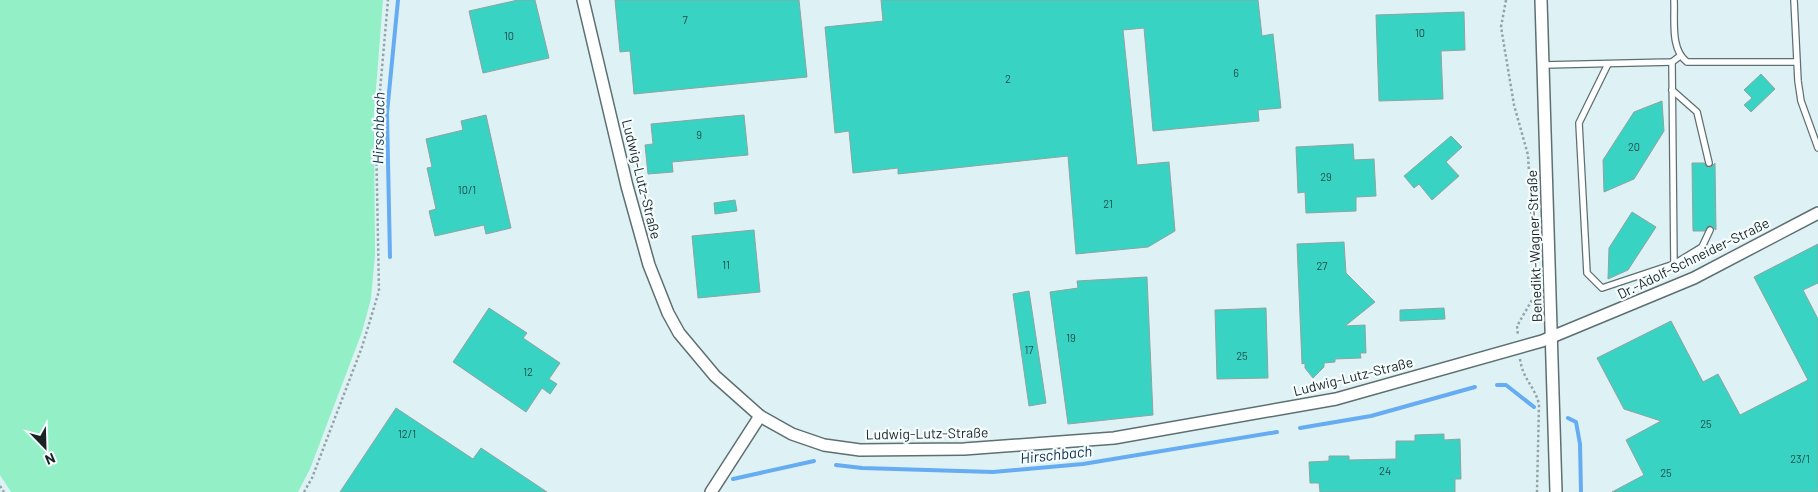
<svg xmlns="http://www.w3.org/2000/svg" width="1818" height="492" font-family="Barlow,sans-serif">
<rect width="100%" height="100%" fill="#def2f5"/>
<!-- grass -->
<polygon fill="#93efc5" points="0,0 383,0 374,114 375,254 371,299 362,332 310,469 298,492 11,492 0,475"/>
<g fill="none" stroke-linecap="round" stroke-linejoin="round">
<!-- stream -->
<g stroke="#65acf3" stroke-width="4">
<polyline points="390,257 387,113 398,0"/>
<polyline points="1497,385 1506,385 1534,407"/>
<polyline points="1568,418 1576,422 1580,444 1581,492"/>
<polyline points="1300,428 1371,416 1475,387"/>
<polyline points="836,465 862,468 993,472 1083,464 1277,432"/>
<polyline points="733,479 814,461"/>
</g>
</g>
<!-- building -->
<g fill="#39d3c4" stroke="#90a3a0">
<polygon points="518,0 535,0 549,58 483,73 469,11"/>
<polygon points="615,0 799,0 807,77 634,94 630,51 620,52"/>
<polygon points="881,0 1258,0 1262,36 1273,34 1281,108 1258,110 1259,121 1153,131 1144,28 1123,30 1137,165 1169,162 1175,231 1148,247 1076,254 1068,156 898,174 898,168 853,173 849,131 835,133 825,27 883,21"/>
<polygon points="1464,12 1465,50 1441,51 1443,99 1379,101 1376,15"/>
<polygon points="1761,74 1775,89 1751,112 1744,105 1752,98 1744,90"/>
<polygon points="1662,101 1664,131 1634,179 1604,192 1603,160 1634,112"/>
<polygon points="486,115 511,228 486,234 484,225 435,236 429,211 436,209 427,168 432,167 426,139 463,130 461,121"/>
<polygon points="744,115 748,155 672,162 673,172 648,174 645,145 653,144 651,124"/>
<polygon points="1451,136 1462,147 1446,162 1459,176 1432,200 1419,184 1414,188 1404,176"/>
<polygon points="1353,144 1354,160 1374,159 1376,196 1356,197 1356,211 1306,213 1305,192 1298,193 1296,147"/>
<polygon points="1692,163 1704,163 1710,168 1715,163 1716,230 1710,225 1705,231 1693,231"/>
<polygon points="735,200 737,211 715,214 714,203"/>
<polygon points="1632,212 1656,227 1628,270 1608,279 1609,248"/>
<polygon points="754,230 760,292 698,298 692,236"/>
<polygon points="1344,242 1346,273 1375,302 1345,326 1365,325 1366,353 1360,353 1361,358 1335,359 1335,362 1324,363 1324,367 1313,378 1305,368 1305,363 1302,364 1297,244"/>
<polygon points="1818,244 1818,283 1803,290 1818,319 1818,492 1612,492 1644,475 1626,440 1661,421 1624,409 1597,358 1671,321 1703,382 1718,374 1740,415 1808,380 1754,277"/>
<polygon points="1147,277 1153,415 1068,424 1050,292 1078,288 1077,281"/>
<polygon points="1029,291 1046,403 1029,406 1013,294"/>
<polygon points="489,308 527,333 523,338 560,363 549,379 557,384 550,394 542,388 526,412 453,362"/>
<polygon points="1266,308 1268,378 1217,379 1215,310"/>
<polygon points="1444,308 1445,319 1400,321 1400,310"/>
<polygon points="396,408 473,459 481,448 547,492 340,492"/>
<polygon points="1444,434 1444,440 1460,439 1461,479 1455,479 1455,492 1320,492 1319,483 1310,483 1309,462 1329,461 1329,456 1349,456 1349,460 1396,459 1396,441 1415,441 1415,435"/>
</g>
<g fill="none" stroke-linecap="round" stroke-linejoin="round">
<defs>
<g id="service">
<path d="M1674,0C1675,20 1670,49 1687,62H1796"/>
<polyline points="1794,0 1798,81 1801,101 1818,148"/>
<polyline points="1608,64 1579,123 1587,273 1602,288 1674,264 1672,62"/>
<polyline points="1544,65 1672,62 1680,56"/>
<polyline points="1672,90 1697,112 1709,163"/>
<polyline points="1674,264 1702,247 1710,230"/>
</g>
<g id="minor">
<polyline points="583,0 627,186 649,265 668,313 679,333 715,376 760,416 792,434 824,445 860,450 964,449 1114,438 1336,399 1542,341 1694,278 1818,213"/>
<polyline points="1541,0 1556,492"/>
<polyline points="711,492 760,416"/>
</g>
</defs>
<!-- service casing -->
<use href="#service" stroke="#5d6f71" stroke-width="8"/>
<!-- minor casing -->
<use href="#minor" stroke="#5d6f71" stroke-width="14"/>
<!-- path -->
<g stroke="#94a4a6" stroke-width="2.5" stroke-dasharray="2.5 2.5" stroke-linecap="butt">
<polyline points="1506,0 1501,27 1514,105 1528,155 1536,293 1517,326 1518,336"/>
<path d="M1520,359C1523,380 1534,385 1539,404L1537,492"/>
<polyline points="0,486 4,492"/>
<polyline points="304,492 312,478 362,347 379,291 376,136 388,0"/>
</g>
<!-- service -->
<use href="#service" stroke="#fff" stroke-width="5.5"/>
<!-- minor -->
<use href="#minor" stroke="#fff" stroke-width="11"/>
</g>
<g text-anchor="middle" dominant-baseline="central" stroke-width="4.5" stroke-linejoin="round" paint-order="stroke">
<!-- number labels -->
<g font-size="11" fill="#224e4b">
<text x="685" y="19">7</text>
<text x="1420" y="32">10</text>
<text x="509" y="35">10</text>
<text x="1236" y="72">6</text>
<text x="1008" y="78">2</text>
<text x="699" y="134">9</text>
<text x="1634" y="146">20</text>
<text x="1326" y="176">29</text>
<text x="467" y="189">10/1</text>
<text x="1108" y="203">21</text>
<text x="726" y="264">11</text>
<text x="1322" y="265">27</text>
<text x="1071" y="337">19</text>
<text x="1029" y="349">17</text>
<text x="1242" y="355">25</text>
<text x="528" y="371">12</text>
<text x="1706" y="423">25</text>
<text x="407" y="433">12/1</text>
<text x="1800" y="458">23/1</text>
<text x="1385" y="470">24</text>
<text x="1666" y="472">25</text>
</g>
<!-- street labels -->
<g font-size="14" fill="#1a2223" stroke="#f5fdfe">
<text transform="translate(642 179) rotate(76)">Ludwig-Lutz-Straße</text>
<text transform="translate(1534 246) rotate(-92)">Benedikt-Wagner-Straße</text>
<text transform="translate(1693 258) rotate(-26)">Dr.-Adolf-Schneider-Straße</text>
<text transform="translate(1353 376) rotate(-14)">Ludwig-Lutz-Straße</text>
<text transform="translate(927 433) rotate(-1)">Ludwig-Lutz-Straße</text>
</g>
<!-- water labels -->
<g font-size="15" font-style="italic" fill="#102e4a" stroke="#f5fdfe">
<text transform="translate(378 128) rotate(-89)">Hirschbach</text>
<text transform="translate(1056 454) rotate(-6)">Hirschbach</text>
</g>
</g>
<!-- north arrow -->
<g transform="translate(45 447) rotate(157)" stroke="#f5fdfe" stroke-width="4" paint-order="stroke">
<path d="M0-4L9 19L0 12L-9 19Z" fill="#1a2223"/>
<text y="-8" font-size="14" font-weight="bold" text-anchor="middle" fill="#1a2223">N</text>
</g>
</svg>
